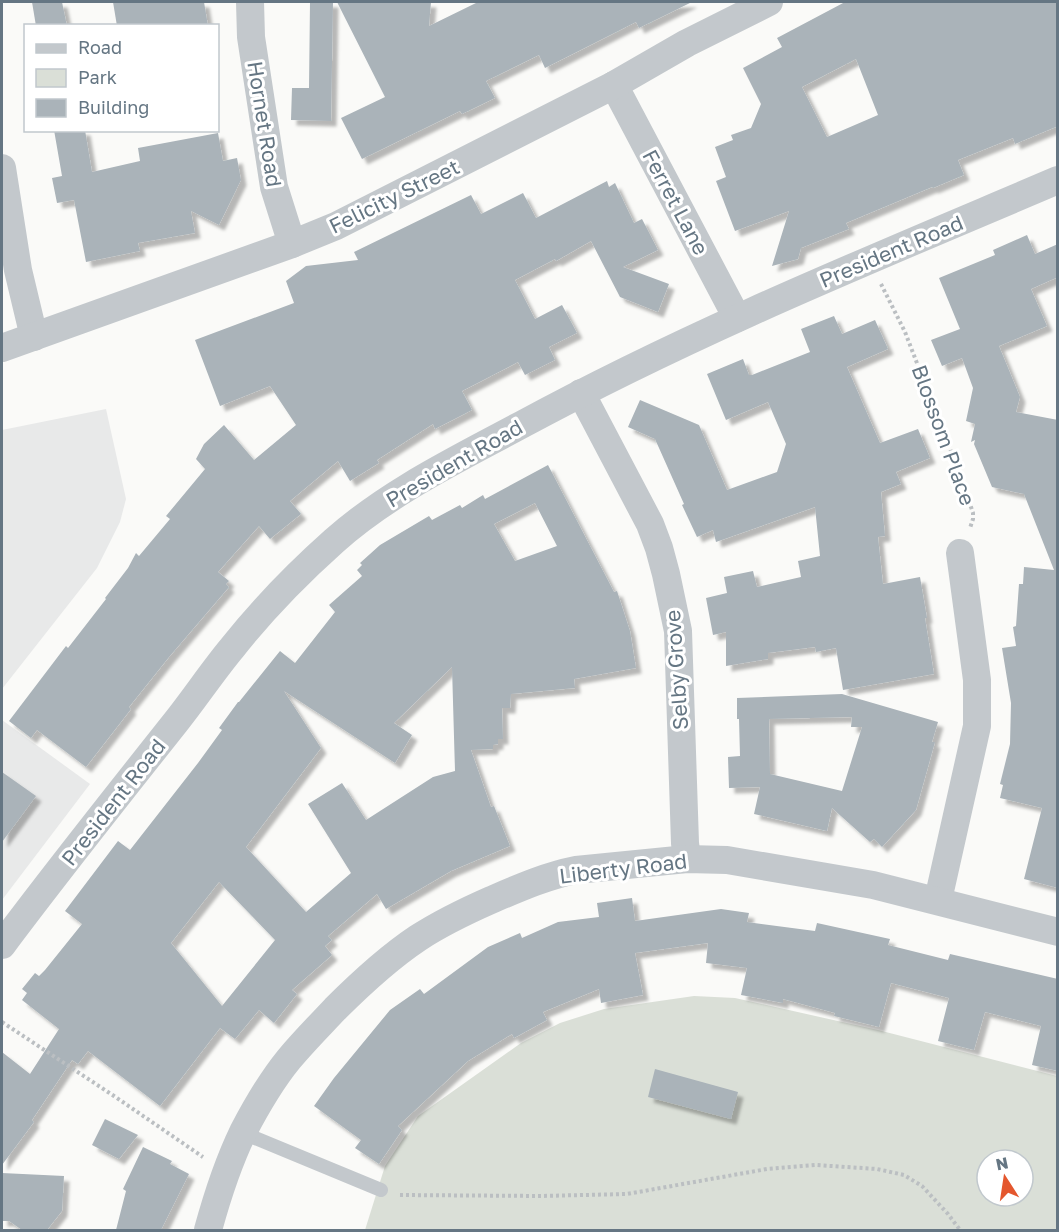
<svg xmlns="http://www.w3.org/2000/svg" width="1059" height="1232" font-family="'Golos Text',sans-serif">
<defs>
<filter id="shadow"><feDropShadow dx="5.5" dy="5.5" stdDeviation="1.5" flood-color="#0004"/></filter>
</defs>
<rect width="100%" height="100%" fill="#fafaf8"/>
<!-- built -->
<g fill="#e8e9e9">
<polygon points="106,409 126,499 120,522 97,568 2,689 2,430"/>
<polygon points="2,720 90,784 2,900"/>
</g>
<!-- green -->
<path fill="#dadfd7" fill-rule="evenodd" d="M694,996L735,998L878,1030L1057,1076V1230H365L385,1166L418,1116L521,1043L560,1023L604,1009ZM987,1160H1023V1196H987Z"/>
<!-- building -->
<g fill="#aab3b9" fill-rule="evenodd" filter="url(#shadow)">
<polygon points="32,2 62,2 67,26 36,26"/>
<polygon points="113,2 204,2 208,26 117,26"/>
<polygon points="310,2 333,2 331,121 291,120 292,88 309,88"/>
<polygon points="337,2 431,2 429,26 478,2 692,2 639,28 636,22 545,68 539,55 486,81 495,98 462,114 460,111 362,159 341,118 385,97"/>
<path d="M845,2H1058V126L1015,144L1013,138L958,160L964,175L933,188L932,187L846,223L849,229L801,248L798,259L772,266L789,211L735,231L716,181L726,177L715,147L733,140L731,135L751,128L761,104L743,68L782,47L777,38ZM856,59L878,115L827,137L802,87Z"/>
<polygon points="54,130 85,130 92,172 140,161 138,148 218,133 223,161 237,158 241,180 219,225 191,211 195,233 138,243 140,251 86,262 74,200 57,203 52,178 62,176"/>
<polygon points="607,181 609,187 615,183 634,223 642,219 658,250 623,267 669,284 658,312 620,297 591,241 556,261 555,259 515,280 535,319 562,305 577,333 549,347 555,360 525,375 518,362 462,391 472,410 435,429 433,424 377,460 379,463 350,481 338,461 290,501 301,514 270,539 259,526 218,572 229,581 226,584 229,587 169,657 129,707 131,709 86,767 37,730 31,738 9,721 66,646 68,648 106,599 105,598 128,568 136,553 139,556 170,519 166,516 205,469 196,459 204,444 224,425 254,460 296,425 270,386 220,406 195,340 294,303 286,281 306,266 358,260 354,252 471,195 481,214 523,193 536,218"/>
<polygon points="1027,235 1035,254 1058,244 1058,277 1031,289 1047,326 999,346 1020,397 1016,412 1058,420 1058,888 1024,879 1042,808 1000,798 1003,785 1000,784 1010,744 1011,703 1002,648 1016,646 1013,627 1016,626 1019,584 1023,584 1024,567 1054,570 1024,494 992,487 974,444 975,440 971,442 975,424 966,421 973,388 962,358 942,366 931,340 960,329 939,278 995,255 993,250"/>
<polygon points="834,316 842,334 875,320 888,349 847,367 880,443 918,429 930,458 896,472 901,484 881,492 885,536 878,537 883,584 920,577 927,618 925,618 934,674 843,690 836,648 816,652 815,647 768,653 768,659 726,666 726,632 713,635 706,598 727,593 724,577 753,571 757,587 801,577 798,561 820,556 815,507 716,542 713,530 697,537 682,505 684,504 655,439 628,427 640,400 699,425 727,490 777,472 786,444 768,402 726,420 707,374 743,359 749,375 752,375 810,352 801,329"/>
<path d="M548,465L614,592L617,591L630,631L636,668L574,679L575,688L511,694L510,708H502L503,739H498V744L493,745V749L471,750L491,807L494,806L510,846L451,871L386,909L377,894L328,936L332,940L325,946L332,955L292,990L297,994L274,1023L259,1010L235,1039L220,1028L160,1106L88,1051L78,1064L72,1060L32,1120L34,1122L2,1165V1052L30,1074L59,1029L22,1000L27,993L22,989L35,973L39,976L45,970L82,924L65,911L118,841L130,850L198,763L222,730L219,728L238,702H239L280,651L295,663L335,612L329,605L362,576L357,570L362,565L360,563L380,545L429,516L432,520L460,505L462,508L483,495L485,499ZM535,503L557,546L515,561L494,524ZM452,667L455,771L433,777L366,820L342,783L308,804L351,873L306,912L246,847L321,748L284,691L395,763L412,735L394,723ZM219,882L275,940L222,1006L171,943Z"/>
<path d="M842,694L938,722L932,742H935L916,810L882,847L874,839L870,842L832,808L827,831L754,814L760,787L729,788L728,757L740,756L739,719H737V698ZM852,717L851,727H862L842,791L770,774L769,719Z"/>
<polygon points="2,772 36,796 2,842"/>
<polygon points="632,898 635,921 721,909 749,913 747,922 815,931 817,923 890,939 888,945 948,960 950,954 1058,979 1058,1071 1032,1065 1041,1026 985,1012 974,1050 938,1041 949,998 891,983 879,1027 834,1016 835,1013 783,999 783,1003 741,995 747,968 706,963 708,943 635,953 643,995 601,1003 599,989 543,1012 547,1020 514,1038 512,1034 468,1061 398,1126 402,1130 379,1164 355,1148 361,1140 314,1106 334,1078 390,1010 420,989 424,994 488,947 520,933 522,938 558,922 599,917 597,903"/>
<polygon points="655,1069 738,1092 731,1119 648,1097"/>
<polygon points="105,1119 138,1135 119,1159 92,1145"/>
<polygon points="143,1147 172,1161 170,1164 189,1174 161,1230 116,1230 126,1191 123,1189"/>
<polygon points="2,1173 64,1176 62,1211 47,1230 22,1230 9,1221 2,1221"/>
</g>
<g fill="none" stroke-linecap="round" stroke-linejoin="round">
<!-- path -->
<g stroke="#bbbfc2" stroke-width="4" stroke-dasharray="3 3" stroke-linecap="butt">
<polyline points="881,284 905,332 962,480 973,513 973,519 970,528"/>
<polyline points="2,1022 114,1096 203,1157"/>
<polyline points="400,1195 541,1196 627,1194 767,1169 816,1165 877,1169 904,1175 922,1186 948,1214 960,1230"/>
</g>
<!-- lane -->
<polyline stroke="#c3c8cc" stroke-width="14" points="243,1133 381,1190"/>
<!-- street -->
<g stroke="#c3c8cc" stroke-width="28">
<polyline points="250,2 251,37 274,187 292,244"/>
<polyline points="614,85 737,318"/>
<polyline points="2,168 18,270 34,337"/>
<polyline points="2,348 292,244 336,226 614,85 687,43 769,2"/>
<polyline points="581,393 650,524 659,548 666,574 678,631 685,843 687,859"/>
<polyline points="938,900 977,726 977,680 960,553"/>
<path d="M2,945C58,870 117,796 175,723C195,698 212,672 232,648C262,610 297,574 334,541C389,492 456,460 521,425C694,331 877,257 1058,180"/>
<path d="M208,1230C217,1197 228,1163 243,1132C256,1107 271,1081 289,1059C304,1041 320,1025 335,1009C361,983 388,958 418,938C441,923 466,911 491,900C519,888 546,876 576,870L687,859L727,860L873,885L1058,932"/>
</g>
</g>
<g text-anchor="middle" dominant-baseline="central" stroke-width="6" stroke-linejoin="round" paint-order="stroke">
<!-- street labels -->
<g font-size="21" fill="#657683" stroke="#fff">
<text transform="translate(265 124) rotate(81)">Hornet Road</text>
<text transform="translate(394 196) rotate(-26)">Felicity Street</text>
<text transform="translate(676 202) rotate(62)">Ferret Lane</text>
<text transform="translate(891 251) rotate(-23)">President Road</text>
<text transform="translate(944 435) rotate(70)">Blossom Place</text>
<text transform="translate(454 463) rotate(-30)">President Road</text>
<text transform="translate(676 670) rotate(-94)">Selby Grove</text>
<text transform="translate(113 802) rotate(-52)">President Road</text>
<text transform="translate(623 868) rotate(-7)">Liberty Road</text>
</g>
</g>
<!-- border -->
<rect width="1059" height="1232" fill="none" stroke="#657683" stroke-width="6"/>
<!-- legend -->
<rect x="24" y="24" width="195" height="108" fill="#ffffff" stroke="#c1c8cd" stroke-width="1.5"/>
<rect x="36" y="44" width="30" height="9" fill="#c3c8cc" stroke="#c1c8cd" stroke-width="1.5"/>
<text x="78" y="54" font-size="18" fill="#657683">Road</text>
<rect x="36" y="69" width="30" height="18" fill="#dadfd7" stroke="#c1c8cd" stroke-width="1.5"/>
<text x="78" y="84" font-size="18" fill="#657683">Park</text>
<rect x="36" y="99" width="30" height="18" fill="#aab3b9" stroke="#c1c8cd" stroke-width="1.5"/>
<text x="78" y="114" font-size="18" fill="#657683">Building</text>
<!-- north arrow -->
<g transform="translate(1005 1178) rotate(348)"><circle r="28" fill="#ffffff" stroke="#c1c8cd" stroke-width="1.5"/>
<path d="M0-4.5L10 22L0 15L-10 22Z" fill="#e4572e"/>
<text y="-9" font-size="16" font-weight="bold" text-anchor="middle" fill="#657683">N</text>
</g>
</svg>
